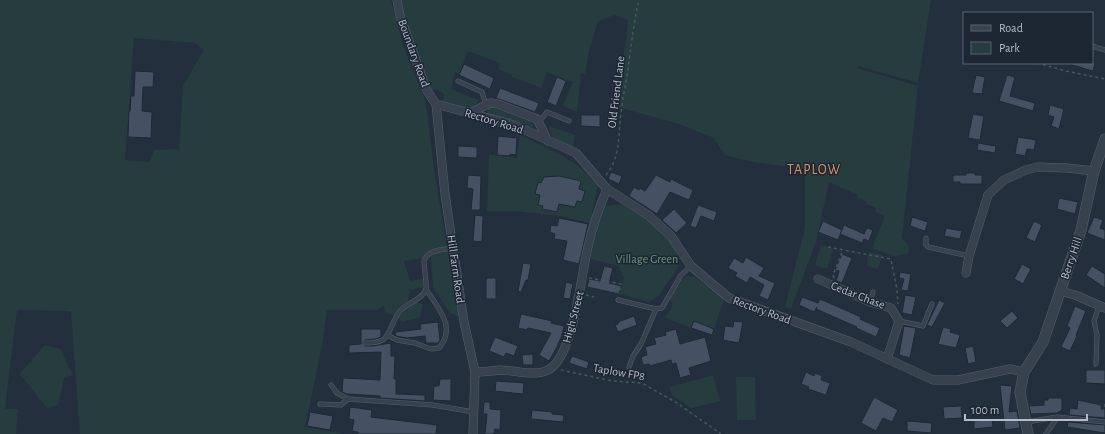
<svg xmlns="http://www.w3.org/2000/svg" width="1105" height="434" font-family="'Alegreya Sans',sans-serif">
<rect width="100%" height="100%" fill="#242f3e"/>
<!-- green -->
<g fill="#263c3f" fill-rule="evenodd">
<path d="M0,0H391L403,45L426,103L435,176L459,317L450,313L433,287L431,257L404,261L410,281L425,278L423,287L410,290L408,300L423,304L420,317L402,322L395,315L385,313L384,305L378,310H327L322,346L305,427L345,434H80L71,311L17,310L5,409H18L16,434H0ZM134,38L195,43L204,50L183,86L179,149L154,150L150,162L125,160Z"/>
<polygon points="397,0 931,0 918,83 858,66 857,68 918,86 902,238 908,245 909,253 894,256 872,248 885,216 875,211 876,208 866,204 867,202 857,197 858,195 829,182 816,242 791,309 785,307 805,228 805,169 753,162 725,155 714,138 679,124 618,107 628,20 614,15 598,21 589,51 585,74 581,74 577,112 563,106 573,82 547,72 541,88 539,87 512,77 512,75 498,69 500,63 468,51 459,74 455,72 451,89 479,100 473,109 458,113 441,102 444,98 444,94 435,89 431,94 421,60"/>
<polygon points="488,108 494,108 531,122 534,126 531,130 486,116"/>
<path d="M549,126L575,135L573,148C560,144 551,142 549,126Z"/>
<polygon points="520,135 563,156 580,167 598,185 590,223 561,216 512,211 487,211 489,154 517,158"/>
<polygon points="621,204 644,216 661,230 676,247 678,268 659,295 649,302 620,294 624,277 622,276 619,266 590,259 602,212 606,206"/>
<polygon points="821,245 833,249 827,269 815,265"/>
<polygon points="868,252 882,255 878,269 867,266"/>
<path d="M687,276L694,277L725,296L714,329L694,321L691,328L664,317L670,311L673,303L670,301C673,291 679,281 687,276Z"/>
<polygon points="45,345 60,349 73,375 64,378 58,405 47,408 20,374"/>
<polygon points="713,375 720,401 691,408 672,395 670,387"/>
<polygon points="736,377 755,377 756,420 737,420"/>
</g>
<!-- building -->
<g fill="#455162" stroke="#1f2835">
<polygon points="1072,63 1095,63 1093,71 1072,65"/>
<polygon points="464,64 494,78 490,89 459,75"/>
<polygon points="135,71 154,72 153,87 143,87 142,111 152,112 151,138 128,137 129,111 130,111 131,96 134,96"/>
<polygon points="976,75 985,77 982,94 972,93"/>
<polygon points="1007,75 1015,77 1010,96 1035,103 1033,111 999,101"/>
<polygon points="557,77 566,81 556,106 547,102"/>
<polygon points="500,88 539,103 535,112 496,98"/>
<polygon points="1050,105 1064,109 1059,129 1051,126 1054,117 1048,115"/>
<polygon points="973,114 984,116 980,140 968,138"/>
<polygon points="581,115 600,115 600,127 581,126"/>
<polygon points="498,136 517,138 516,155 510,154 510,156 497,155"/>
<polygon points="1018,137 1036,140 1034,150 1027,149 1025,156 1015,154"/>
<polygon points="978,143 996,146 995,153 977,150"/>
<polygon points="458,146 477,147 477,158 458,157"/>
<polygon points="611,172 622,176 619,184 608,179"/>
<polygon points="966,173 975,173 975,175 982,175 982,184 960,184 960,182 953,182 953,175 966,175"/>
<polygon points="468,175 481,176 480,210 471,210 473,189 467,188"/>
<polygon points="656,175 670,182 671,179 693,190 689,200 670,192 657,214 629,196 634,187 639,190 640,188 645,191"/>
<polygon points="559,176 581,181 579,189 585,191 582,202 577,201 575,207 559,204 557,212 542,209 543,206 538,205 540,195 535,194 538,182 541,183 544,177"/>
<polygon points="1059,198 1078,202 1075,214 1057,209"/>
<polygon points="698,205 717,212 714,221 701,216 696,228 690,226"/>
<polygon points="674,209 687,223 676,233 662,220"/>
<polygon points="475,215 483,216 482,242 473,241"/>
<polygon points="912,217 928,222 925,231 910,226"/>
<polygon points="1094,217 1103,220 1100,228 1105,230 1105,240 1087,233"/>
<polygon points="559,218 588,224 579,264 563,260 567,241 554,239 555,234 550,232 551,225 557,226"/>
<polygon points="823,221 842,230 838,240 818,232"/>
<polygon points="1034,221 1042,225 1035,242 1026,238"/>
<polygon points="844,225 864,234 867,228 873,230 869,241 864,239 862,243 840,234"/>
<polygon points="946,228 962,231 960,239 944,236"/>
<polygon points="842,254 852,258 842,283 836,281 839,271 835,270"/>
<polygon points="746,257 764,268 759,276 775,283 768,300 759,296 764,285 750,277 747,283 735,276 737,273 728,268 734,258 743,263"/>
<polygon points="523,263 531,264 528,280 526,280 521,292 518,291"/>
<polygon points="1022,264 1031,269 1023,284 1014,279"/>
<polygon points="604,266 613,268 609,283 621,286 619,294 587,287 589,279 600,281"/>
<polygon points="1092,266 1105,274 1105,288 1086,275"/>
<polygon points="900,272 911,274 908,291 901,290 904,279 899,278"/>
<rect x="486" y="278" width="10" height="21"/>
<polygon points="566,282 573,284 570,299 563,298"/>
<polygon points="905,295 916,297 912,315 902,313"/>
<polygon points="802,297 818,303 820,299 861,317 860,319 880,328 876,337 856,328 857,327 816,309 817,307 814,312 799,305"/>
<polygon points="939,300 945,303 932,327 927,325"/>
<polygon points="1075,306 1086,311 1076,335 1077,336 1070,351 1061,347 1070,328 1067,326"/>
<polygon points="1012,311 1018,318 1007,328 1000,321"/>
<polygon points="521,314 552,321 551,323 564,326 562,335 557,347 549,361 539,355 551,333 528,328 527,330 518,328"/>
<polygon points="634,316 637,325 618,332 615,325 618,324 618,322"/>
<polygon points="694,321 714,329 712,335 691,328"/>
<polygon points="734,321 743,322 739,343 723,340 725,326 733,327"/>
<polygon points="438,322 440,340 438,343 426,343 425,336 407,338 396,336 395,332 421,329 420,324"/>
<polygon points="904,326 916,328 910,358 899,355"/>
<polygon points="943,327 951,329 950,332 960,335 956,348 938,344"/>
<polygon points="361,329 381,329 381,337 375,339 365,340 363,343 365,346 373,346 391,343 391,356 395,356 394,379 396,379 396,394 425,395 425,401 380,398 380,396 347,394 342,392 343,378 380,380 381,352 349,353 349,345 361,344"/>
<polygon points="676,329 680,344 705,337 711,361 689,368 691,375 680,378 676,363 672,364 671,360 650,366 649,364 643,365 641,357 647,355 645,347 656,344 654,338 666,335 665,332"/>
<polygon points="495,337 518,346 514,356 506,353 504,357 489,351"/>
<polygon points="973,346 976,362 968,364 965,348"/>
<polygon points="533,354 533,365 523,365 522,355"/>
<polygon points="572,356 589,362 587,369 569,363"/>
<polygon points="1086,370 1105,370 1105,384 1086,383"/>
<polygon points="806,372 814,376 815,373 822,376 821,380 830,383 826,395 808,389 809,387 801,384"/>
<polygon points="440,379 451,379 451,401 433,400 434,386 439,386"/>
<polygon points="496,381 524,383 523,394 495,391"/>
<polygon points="1000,385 1012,386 1009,412 1017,411 1020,428 1005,430"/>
<polygon points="874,397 898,410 892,422 883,418 876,431 861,423"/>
<polygon points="1048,398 1062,398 1062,410 1057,413 1031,414 1029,406 1044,405 1044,400 1048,400"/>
<polygon points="1078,400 1101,405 1101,409 1105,409 1105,418 1069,415 1070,408 1077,409"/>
<polygon points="484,402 490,402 490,409 501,410 500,430 495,429 494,434 485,434 487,414 483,414"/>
<polygon points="961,406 962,418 944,419 943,407"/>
<polygon points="350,407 372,410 371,417 437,425 436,434 358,434 358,432 352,431 354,420 349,419"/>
<polygon points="532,410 552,412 552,414 564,415 563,422 531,419"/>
<polygon points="310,412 333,416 330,430 307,426"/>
<polygon points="992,419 993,427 974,429 974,421"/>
<polygon points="907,421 932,423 931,433 907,431"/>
<polygon points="1068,422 1105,425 1105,433 1067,427"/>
</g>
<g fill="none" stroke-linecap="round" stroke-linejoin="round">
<defs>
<g id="service">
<polyline points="1092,46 1105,50"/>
<polyline points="458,81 482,92 486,105"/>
<polyline points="539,122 547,112 569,121"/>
<polyline points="926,238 926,245 928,247 969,256"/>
<polyline points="618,300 656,309 662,308 681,275 691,266"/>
<polyline points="870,302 873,292"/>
<polyline points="899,321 923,326 932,304"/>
<path d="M387,335L397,340L415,343L431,349L439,348C457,327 438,308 426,289"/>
<path d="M366,343C372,343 379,343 384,339C392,332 393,317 402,309C408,303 423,299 426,289C427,285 424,267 424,261C428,249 443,250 453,248"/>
<polyline points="1096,364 1097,335 1094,321 1099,306"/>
<polyline points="629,367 633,356 641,344 656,309"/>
<polyline points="331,385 337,393 348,399"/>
<polyline points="320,404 341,405 348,399 432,405 474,412"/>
<polyline points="1027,422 1057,417 1105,422"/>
<polyline points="1046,434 1057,418"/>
</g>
<g id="minor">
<polyline points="397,0 400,16 427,91 436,104 445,194 464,322 475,372 473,434"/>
<polyline points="436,104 514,125 576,153 607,189 648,215 671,236 691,266 729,298 851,342 933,380 958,380 1010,369 1024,372"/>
<polyline points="470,113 490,103 498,104 537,119 548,141"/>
<polyline points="966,273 969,256 988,195 1004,180 1026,170 1038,167 1067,168 1094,171"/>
<polyline points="818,279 870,302 891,308 899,321 887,359"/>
<polyline points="1060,291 1075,295 1105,308"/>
<path d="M475,372C483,372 492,371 500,370C515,370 534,377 548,370C574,357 581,274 588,247C592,228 599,208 607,189"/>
</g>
<polyline id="tertiary" points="1028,434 1020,392 1024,372 1043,342 1081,230 1094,171 1105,139"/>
</defs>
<!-- service casing -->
<use href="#service" stroke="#565f6c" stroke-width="5"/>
<!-- minor casing -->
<use href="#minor" stroke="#565f6c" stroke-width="9"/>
<!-- tertiary casing -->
<use href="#tertiary" stroke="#565f6c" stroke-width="11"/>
<!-- path -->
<g stroke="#44595c" stroke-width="1.5" stroke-dasharray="3 3" stroke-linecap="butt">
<polyline points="1037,63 1066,71 1105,79"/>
<path d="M606,175C621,157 618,135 621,113C623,96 627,79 629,61C632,40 634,20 639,0"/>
<polyline points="828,247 891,259 897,290 898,304"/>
<polyline points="589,278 621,284 619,294"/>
<polyline points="834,278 833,275 843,250"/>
<polyline points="586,295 594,297"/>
<polyline points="561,370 612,381 642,383 677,403 721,434"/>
<polyline points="1105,404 1105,407"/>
</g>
<!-- service -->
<use href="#service" stroke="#38414e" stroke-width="4"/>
<!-- minor -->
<use href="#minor" stroke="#38414e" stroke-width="8"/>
<!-- tertiary -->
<use href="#tertiary" stroke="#38414e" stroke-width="10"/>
</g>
<g text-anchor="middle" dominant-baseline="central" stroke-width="3" stroke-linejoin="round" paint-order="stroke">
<!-- street labels -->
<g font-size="12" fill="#b4bcc9" stroke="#1d2633">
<text transform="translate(414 53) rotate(70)">Boundary Road</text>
<text transform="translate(616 92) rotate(-83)">Old Friend Lane</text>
<text transform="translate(494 121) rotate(17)">Rectory Road</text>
<text transform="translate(1071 258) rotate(-71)">Berry Hill</text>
<text transform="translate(456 269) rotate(82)">Hill Farm Road</text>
<text transform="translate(858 295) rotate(21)">Cedar Chase</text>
<text transform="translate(762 310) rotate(20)">Rectory Road</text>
<text transform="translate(573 317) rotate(-75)">High Street</text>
<text transform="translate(619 372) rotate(10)">Taplow FP8</text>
</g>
<!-- park labels -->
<g font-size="12" fill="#6b9a76" stroke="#1d2633">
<text x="647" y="259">Village Green</text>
</g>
<!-- quarter labels -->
<g font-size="14" letter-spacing="1" fill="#d59563" stroke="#1d2633">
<text x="814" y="170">TAPLOW</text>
</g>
</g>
<!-- legend -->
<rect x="963" y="12" width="130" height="52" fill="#1d2633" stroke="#59626f"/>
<rect x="971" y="25" width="20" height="6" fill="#38414e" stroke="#59626f"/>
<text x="999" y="32" font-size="12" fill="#b4bcc9">Road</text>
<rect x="971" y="42" width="20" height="12" fill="#263c3f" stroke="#59626f"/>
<text x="999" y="52" font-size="12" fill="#b4bcc9">Park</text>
<!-- scale -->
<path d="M965 414v6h122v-6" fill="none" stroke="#b4bcc9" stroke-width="2"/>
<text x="971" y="414" font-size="12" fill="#b4bcc9" stroke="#1d2633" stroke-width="3" paint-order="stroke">100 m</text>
</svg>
